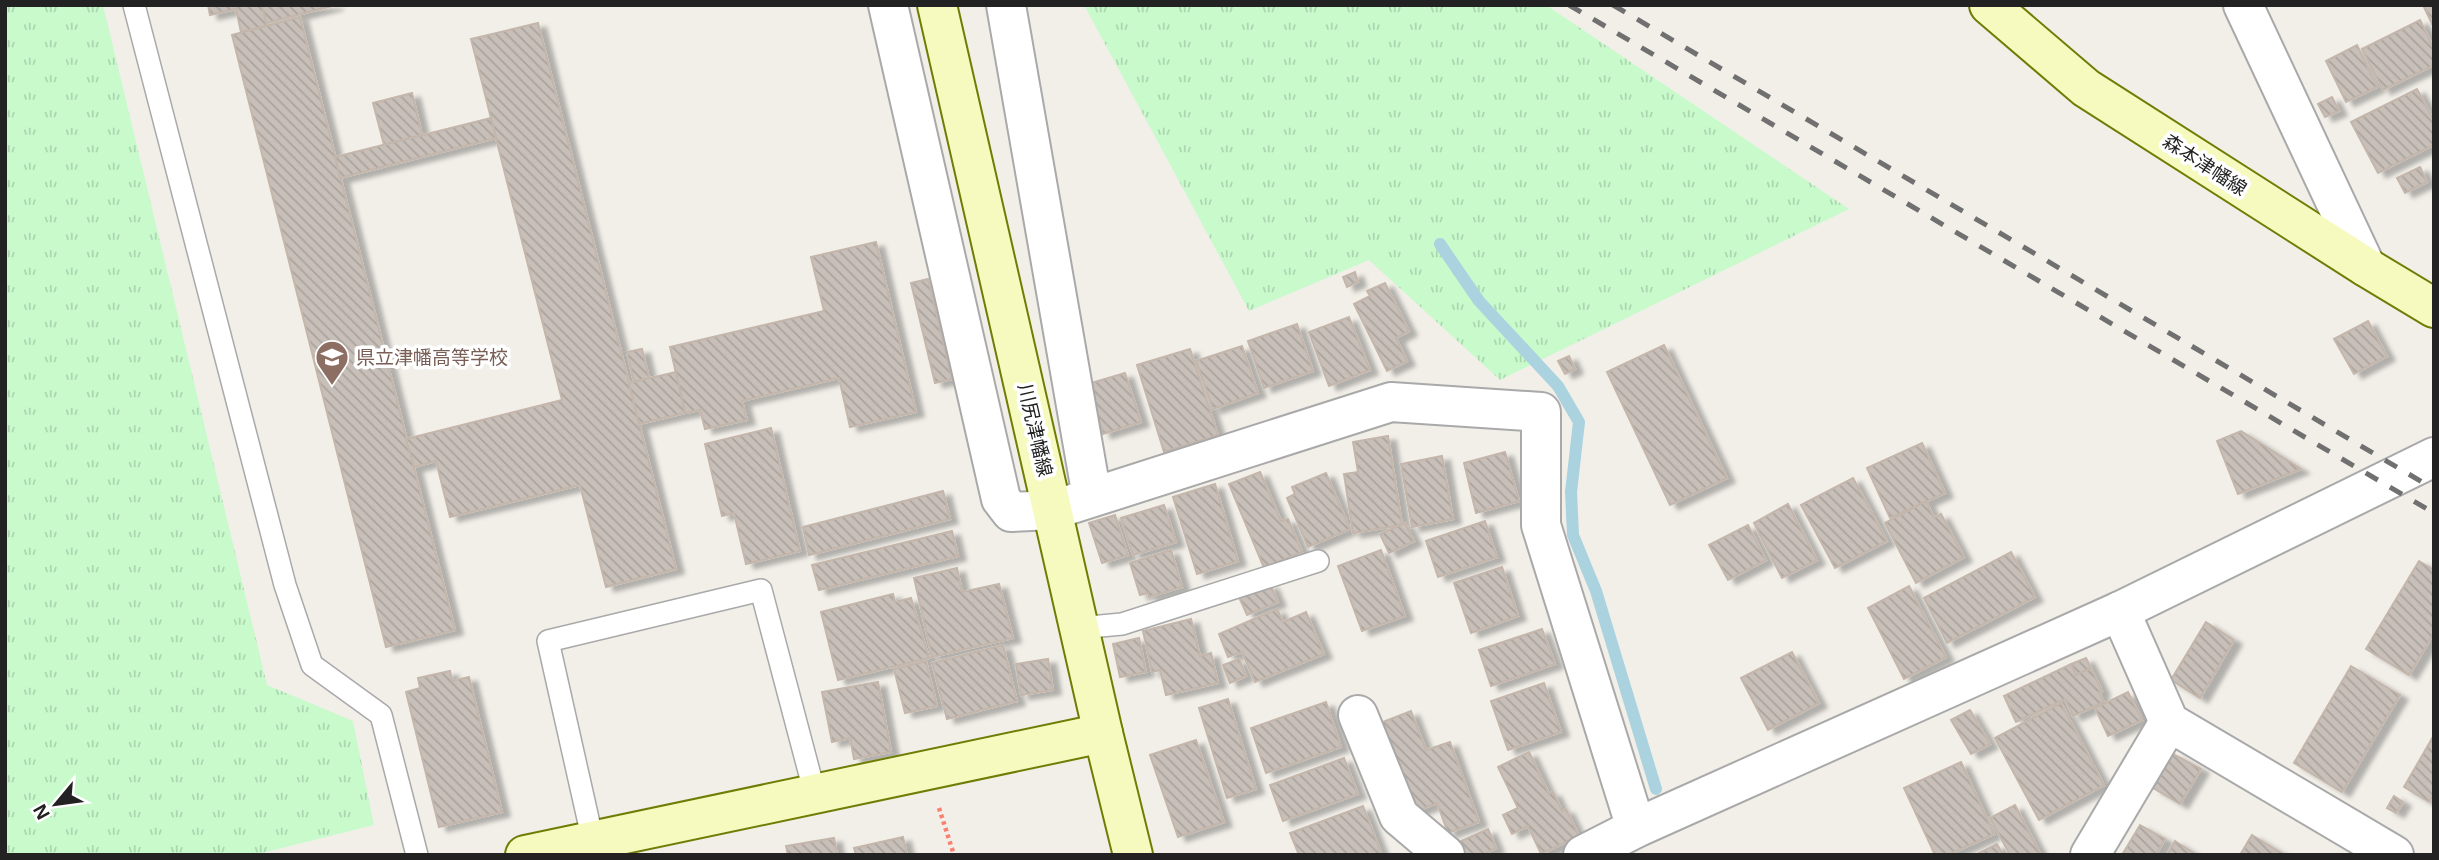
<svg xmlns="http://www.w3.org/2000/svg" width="2439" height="860" font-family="Helvetica,'Noto Sans JP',sans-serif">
<defs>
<pattern id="park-tufts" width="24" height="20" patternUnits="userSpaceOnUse" patternTransform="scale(1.75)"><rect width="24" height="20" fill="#c8facc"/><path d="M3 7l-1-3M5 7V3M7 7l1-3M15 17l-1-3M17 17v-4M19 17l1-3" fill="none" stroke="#acd6af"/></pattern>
<pattern id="building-back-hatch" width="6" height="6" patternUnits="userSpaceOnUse" patternTransform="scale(1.75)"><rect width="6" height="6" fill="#c7bfb8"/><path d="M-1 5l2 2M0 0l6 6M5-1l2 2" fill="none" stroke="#aba49e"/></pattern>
<filter id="shadow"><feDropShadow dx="8" dy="4.5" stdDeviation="2" flood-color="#0004"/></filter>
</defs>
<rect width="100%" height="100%" fill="#f2efe9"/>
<!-- park -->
<g fill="url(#park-tufts)">
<polygon points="5,5 103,5 267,685 353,721 374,825 254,855 5,855"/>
<polygon points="1084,5 1546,5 1849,209 1500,380 1369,260 1249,311"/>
</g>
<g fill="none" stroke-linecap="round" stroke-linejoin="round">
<!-- stream -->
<polyline stroke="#aad3df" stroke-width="12" points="1440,244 1479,301 1558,386 1579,422 1571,492 1573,535 1596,591 1656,789"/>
</g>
<!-- building -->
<g fill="url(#building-back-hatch)" stroke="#c4b6ab" stroke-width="2" filter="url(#shadow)">
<polygon points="208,5 262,5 267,26 241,32 236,9 210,15"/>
<polygon points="262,5 336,5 266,23"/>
<polygon points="2423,5 2434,5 2434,28"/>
<polygon points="300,17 455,630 386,647 232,35"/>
<polygon points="2420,20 2434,49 2434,65 2383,90 2362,49"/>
<polygon points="538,23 676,569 606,587 580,485 450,517 436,461 414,467 406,439 562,400 471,39"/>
<polygon points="2357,45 2377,87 2346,102 2326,61"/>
<polygon points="2417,89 2434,121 2434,145 2378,173 2351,122"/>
<polygon points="412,93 422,135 384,145 373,103"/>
<polygon points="2332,97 2339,111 2325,117 2318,104"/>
<polygon points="491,118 496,138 340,178 335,157"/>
<polygon points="2420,167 2427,182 2405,193 2397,178"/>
<polygon points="876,242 916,412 850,427 839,378 742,401 747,420 705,429 700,410 685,413 670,347 824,311 811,257"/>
<polygon points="1355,272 1358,282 1347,287 1343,277"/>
<polygon points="928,279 952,379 935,383 911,283"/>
<polygon points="1385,283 1409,331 1396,338 1407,361 1387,371 1354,304 1370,296 1367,291"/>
<polygon points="1349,317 1370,370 1329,386 1309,332"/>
<polygon points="2368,321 2387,356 2354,374 2334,339"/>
<polygon points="1297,324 1313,371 1264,388 1248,341"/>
<polygon points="1664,345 1727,478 1670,505 1607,372"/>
<polygon points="1242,346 1258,393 1213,409 1196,361"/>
<polygon points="642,349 649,378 634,382 627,352"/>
<polygon points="1190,349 1218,435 1164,452 1137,365"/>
<polygon points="1569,356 1575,369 1565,374 1558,361"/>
<polygon points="676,372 685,413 639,424 629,383"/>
<polygon points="1125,373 1141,422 1103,434 1088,384"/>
<polygon points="771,428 800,551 746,564 734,513 722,516 705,444"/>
<polygon points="2241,431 2301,469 2238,494 2217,441"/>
<polygon points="1388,436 1402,525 1353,533 1344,474 1358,472 1353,442"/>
<polygon points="1922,443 1945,493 1890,518 1867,468"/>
<polygon points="1505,452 1519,501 1476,513 1464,463"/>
<polygon points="1442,456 1453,519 1412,527 1401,464"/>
<polygon points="1260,472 1281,521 1288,519 1302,552 1264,568 1229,484"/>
<polygon points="1326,473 1350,529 1308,547 1287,498 1295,494 1292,487"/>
<polygon points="1853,478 1887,541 1835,568 1801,505"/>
<polygon points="1215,484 1238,561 1197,574 1173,497"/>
<polygon points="943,491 950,519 809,555 803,527"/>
<polygon points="1926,501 1934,518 1941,514 1964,557 1916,583 1885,523"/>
<polygon points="1788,504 1817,560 1782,578 1754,523"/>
<polygon points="1164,505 1176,542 1133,555 1121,518"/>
<polygon points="1115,515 1128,555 1102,563 1089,523"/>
<polygon points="1485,521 1497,557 1438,577 1426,541"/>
<polygon points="1405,523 1414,541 1389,553 1380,534"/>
<polygon points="1748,525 1766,560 1728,580 1709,545"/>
<polygon points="952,531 958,556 819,590 812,565"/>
<polygon points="1171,550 1182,587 1149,597 1148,593 1140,595 1130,563"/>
<polygon points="1381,550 1405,616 1362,631 1338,566"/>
<polygon points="2011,552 2035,597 1947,643 1924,598"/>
<polygon points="2419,561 2434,570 2434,633 2409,675 2366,649"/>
<polygon points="1502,567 1518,616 1471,633 1454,583"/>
<polygon points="957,568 962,592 999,584 1013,638 932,657 914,578"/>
<polygon points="1270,584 1278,602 1247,615 1239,597"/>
<polygon points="1909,586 1946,657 1904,679 1868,608"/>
<polygon points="893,594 895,602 911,598 929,658 838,680 821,612"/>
<polygon points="1277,609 1283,622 1306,612 1324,654 1255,682 1242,652 1228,657 1219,634"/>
<polygon points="1191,619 1200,656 1211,653 1218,683 1166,695 1160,670 1152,672 1143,631"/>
<polygon points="2206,622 2234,640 2200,698 2171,680"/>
<polygon points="1542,629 1555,664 1491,686 1479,650"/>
<polygon points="1139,638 1146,672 1120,677 1113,644"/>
<polygon points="1003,645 1017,701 947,719 932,663"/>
<polygon points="1792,652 1819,703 1768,730 1741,678"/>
<polygon points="2086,658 2091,668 2076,675 2071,664"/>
<polygon points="1048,659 1053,690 1021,695 1016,664"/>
<polygon points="1239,659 1246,676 1230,683 1223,665"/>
<polygon points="926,661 937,706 905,713 894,669"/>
<polygon points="2071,664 2076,675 2091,668 2102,691 2099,692 2104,702 2073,716 2065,699 2016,722 2004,696"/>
<polygon points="2351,666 2400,695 2342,792 2294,763"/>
<polygon points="450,671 452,681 469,677 502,812 439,827 406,692 420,688 418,678"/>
<polygon points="878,682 891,752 854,759 850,738 832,742 822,692"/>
<polygon points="1544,683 1561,732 1508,750 1491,701"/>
<polygon points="2128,692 2142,720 2108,736 2095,708"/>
<polygon points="1228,699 1256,789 1227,798 1199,708"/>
<polygon points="1326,702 1341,747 1266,773 1251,728"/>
<polygon points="2061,703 2104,785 2039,820 1995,738"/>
<polygon points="1970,710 1990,744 1971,754 1951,720"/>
<polygon points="1411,711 1426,750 1450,742 1479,822 1448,833 1437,803 1412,813 1380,723"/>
<polygon points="2434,735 2434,794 2429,802 2404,787"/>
<polygon points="1196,740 1224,822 1178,837 1150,755"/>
<polygon points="1529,752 1549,794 1553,792 1562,811 1566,809 1579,836 1541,854 1528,826 1512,834 1503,815 1518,808 1498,767"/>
<polygon points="2173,754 2201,769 2180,804 2153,788"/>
<polygon points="1344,758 1358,794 1283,821 1270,785"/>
<polygon points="1961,762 1994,834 1948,855 1935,855 1904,788"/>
<polygon points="2394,796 2403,802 2396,813 2387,808"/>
<polygon points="2015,805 2041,855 2010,855 1990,818"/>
<polygon points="1363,806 1382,855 1299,855 1290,833"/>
<polygon points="2140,825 2165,839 2156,855 2122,855"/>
<polygon points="1488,829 1496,848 1482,855 1456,855 1452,845"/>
<polygon points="2252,835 2285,855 2240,855"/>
<polygon points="903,837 907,855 856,855 854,848"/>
<polygon points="834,838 837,855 788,855 786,846"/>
<polygon points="2175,841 2197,855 2167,855"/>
<polygon points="1997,844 2003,855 1975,855"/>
</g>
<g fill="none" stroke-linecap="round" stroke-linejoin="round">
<defs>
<g id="lane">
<polyline points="134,5 285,585 312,665 381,715 417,855"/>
<polyline points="1079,628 1122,624 1318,561"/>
<polyline points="593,841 548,641 761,590 815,794"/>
</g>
<g id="street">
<polyline points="888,5 1001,499 1011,512 1053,510 1391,402 1541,412 1541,525 1636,828"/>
<polyline points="1006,5 1092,497"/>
<polyline points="2243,5 2366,267"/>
<polyline points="2120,611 2169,722 2394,855"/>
<polyline points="1358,715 1399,816 1445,855"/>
<polyline points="1583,855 1636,828 2120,611 2434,457"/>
<polyline points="2090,855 2169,722"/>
</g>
<g id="secondary">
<polyline points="937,5 1103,733 1133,855"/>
<polyline points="1989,5 2086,88 2366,267 2434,308"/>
<polyline points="525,855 1103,733"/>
</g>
</defs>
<!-- lane casing -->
<use href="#lane" stroke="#a9a9a9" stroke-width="24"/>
<!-- street casing -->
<use href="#street" stroke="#a9a9a9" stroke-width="42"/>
<!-- secondary casing -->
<use href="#secondary" stroke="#707d05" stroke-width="42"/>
<!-- path -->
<polyline stroke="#fa8072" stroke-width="4.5" stroke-dasharray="3.5 3.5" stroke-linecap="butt" points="939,808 954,855"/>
<!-- lane -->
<use href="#lane" stroke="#fff" stroke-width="21"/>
<!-- street -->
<use href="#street" stroke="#fff" stroke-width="38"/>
<!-- secondary -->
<use href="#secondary" stroke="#f7fabf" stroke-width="38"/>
<!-- rail -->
<g stroke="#707070" stroke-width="5" stroke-dasharray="14 14" stroke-linecap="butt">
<polyline points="1569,5 2434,513"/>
<polyline points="1613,5 2434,489"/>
</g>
</g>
<!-- icons -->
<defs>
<symbol id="school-pin" viewBox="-11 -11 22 30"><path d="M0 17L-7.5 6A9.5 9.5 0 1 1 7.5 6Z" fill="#8d6e63" stroke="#fff"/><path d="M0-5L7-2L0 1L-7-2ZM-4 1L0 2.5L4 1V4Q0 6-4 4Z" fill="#fff"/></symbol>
</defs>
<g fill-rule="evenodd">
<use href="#school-pin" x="313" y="338" width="38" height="52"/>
</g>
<g text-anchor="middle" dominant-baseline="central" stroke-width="7" stroke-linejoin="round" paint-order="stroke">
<!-- street labels -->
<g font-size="19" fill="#222" stroke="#fff">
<text transform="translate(2205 165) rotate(33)">森本津幡線</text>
<text transform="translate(1035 430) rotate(77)">川尻津幡線</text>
</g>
<!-- education labels -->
<g font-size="19" fill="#785e54" stroke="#fff" text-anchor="start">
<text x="356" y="357">県立津幡高等学校</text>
</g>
</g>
<!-- border -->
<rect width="2439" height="860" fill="none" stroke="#222222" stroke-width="14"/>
<!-- north arrow -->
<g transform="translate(56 804) rotate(241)" stroke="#ffffff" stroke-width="5" paint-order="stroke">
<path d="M0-5L12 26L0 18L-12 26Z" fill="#222222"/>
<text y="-10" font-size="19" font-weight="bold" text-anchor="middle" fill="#222222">N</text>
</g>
</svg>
